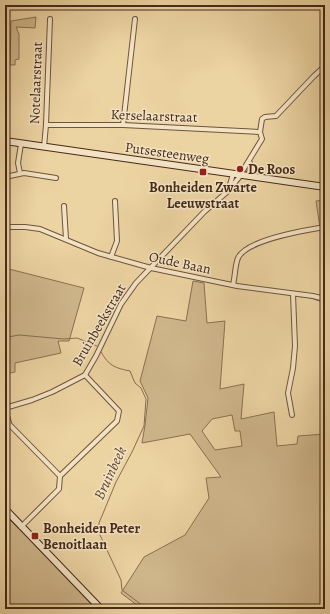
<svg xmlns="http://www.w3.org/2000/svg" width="330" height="614" font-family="Alegreya,serif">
<rect width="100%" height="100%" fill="#ecd3a2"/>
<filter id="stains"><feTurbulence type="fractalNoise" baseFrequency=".005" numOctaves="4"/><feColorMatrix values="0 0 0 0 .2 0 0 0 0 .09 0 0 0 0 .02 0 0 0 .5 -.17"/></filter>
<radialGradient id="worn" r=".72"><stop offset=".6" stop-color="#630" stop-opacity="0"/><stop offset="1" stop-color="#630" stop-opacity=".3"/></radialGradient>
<!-- green -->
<g fill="#cfb68b" stroke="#8a7052" fill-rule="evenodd">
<polygon points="36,17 35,28 16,27 19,34 19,59 15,60 15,65 10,65 11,21"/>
<polygon points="325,200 325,227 320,228 316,201"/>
<polygon points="5,268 84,288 69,341 58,341 61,353 15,363 15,372 5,374"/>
<path d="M193,281L204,283L207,323L225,321L220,389L244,384L241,419L274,412L277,446L297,444L298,436L325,434V609H142L121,593L144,557L185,535L209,498L206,478L221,477L190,434L142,443L145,425L148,398L140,381L157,316L186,321ZM232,415L235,431H240L242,446L215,450L202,431L212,419Z"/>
<polygon points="6,516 31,541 94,607 93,609 5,609"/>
</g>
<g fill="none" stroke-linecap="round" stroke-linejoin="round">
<!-- stream -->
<g stroke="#876e4f" stroke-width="1">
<polyline points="295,296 311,298 325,303"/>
<polyline points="5,336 8,337 19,335 64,339 77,338 97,346"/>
<path d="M101,352C109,366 115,368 130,371L135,383L141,388L146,399L144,426L132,452L116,482L99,523V533L121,580L122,590L147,609"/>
</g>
<defs>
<g id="street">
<polyline points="46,125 123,125 260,132"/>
<polyline points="123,125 135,19"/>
<polyline points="44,147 46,125 50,19"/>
<polyline points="20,173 18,163 21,144"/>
<polyline points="240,175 262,139 260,132 262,119 265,117 276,116 314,76 325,66"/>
<polyline points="249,176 250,163"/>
<polyline points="5,177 24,173 56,178"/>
<polyline points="229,188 233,174"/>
<polyline points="64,206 66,239"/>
<polyline points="5,227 25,227 40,229 98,253 151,268 237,286 313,296 325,299"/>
<polyline points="111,257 117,241 115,201"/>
<path d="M233,285C235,277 235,265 238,258C246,240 306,230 325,227"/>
<polyline points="5,408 32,400 52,392 85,375 96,356 121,304 136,283 204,212 227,192 241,175"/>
<polyline points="5,408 9,423"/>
<polyline points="292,415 288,393 293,368 295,346 293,294"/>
<polyline points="5,420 60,476"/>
<polyline points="21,527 59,489 60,476 117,421 119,411 85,375"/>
</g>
<g id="secondary">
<polyline points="5,141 325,187"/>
<polyline points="5,509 101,609"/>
</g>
</defs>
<!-- street casing -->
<use href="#street" stroke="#6e553b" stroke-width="6"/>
<!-- secondary casing -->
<use href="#secondary" stroke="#442b19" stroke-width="8"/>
<!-- street -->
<use href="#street" stroke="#f3e2c3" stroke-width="4"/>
<!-- secondary -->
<use href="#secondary" stroke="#f3e2c3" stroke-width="6"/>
</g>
<!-- markers -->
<g fill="#8f2418" stroke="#f3e2c3" stroke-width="1.5">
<circle cx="240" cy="169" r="4"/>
<rect x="199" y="168" width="8" height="8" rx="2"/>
<rect x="31" y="532" width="8" height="8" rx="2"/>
</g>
<g text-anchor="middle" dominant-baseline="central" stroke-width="3" stroke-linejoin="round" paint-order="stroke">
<!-- street labels -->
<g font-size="14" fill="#442b19" stroke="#f3e2c3">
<text transform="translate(36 83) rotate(-88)">Notelaarstraat</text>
<text transform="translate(154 116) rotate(2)">Kerselaarstraat</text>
<text transform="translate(167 153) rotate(8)">Putsesteenweg</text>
<text transform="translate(180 263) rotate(12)">Oude Baan</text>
<text transform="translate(99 325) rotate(-60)">Bruinbeekstraat</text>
</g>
<!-- poi labels -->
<g font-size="14" font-weight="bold" fill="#442b19" stroke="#f3e2c3" text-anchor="start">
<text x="248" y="169">De Roos</text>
<text x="203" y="187" text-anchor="middle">Bonheiden Zwarte<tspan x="203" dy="16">Leeuwstraat</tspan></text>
<text x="43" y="528">Bonheiden Peter<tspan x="43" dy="16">Benoitlaan</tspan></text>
</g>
<!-- water labels -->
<g font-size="15" font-style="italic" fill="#604730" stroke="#f3e2c3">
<text transform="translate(110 473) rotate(-65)">Bruinbeek</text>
</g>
</g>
<!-- margin -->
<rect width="330" height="614" fill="none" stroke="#ecd3a2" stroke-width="20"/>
<rect x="6" y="6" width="318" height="602" fill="none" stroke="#442b19" stroke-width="2"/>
<rect x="10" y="10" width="310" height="594" fill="none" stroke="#442b19"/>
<rect width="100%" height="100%" filter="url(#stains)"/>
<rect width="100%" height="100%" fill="url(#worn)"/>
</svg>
